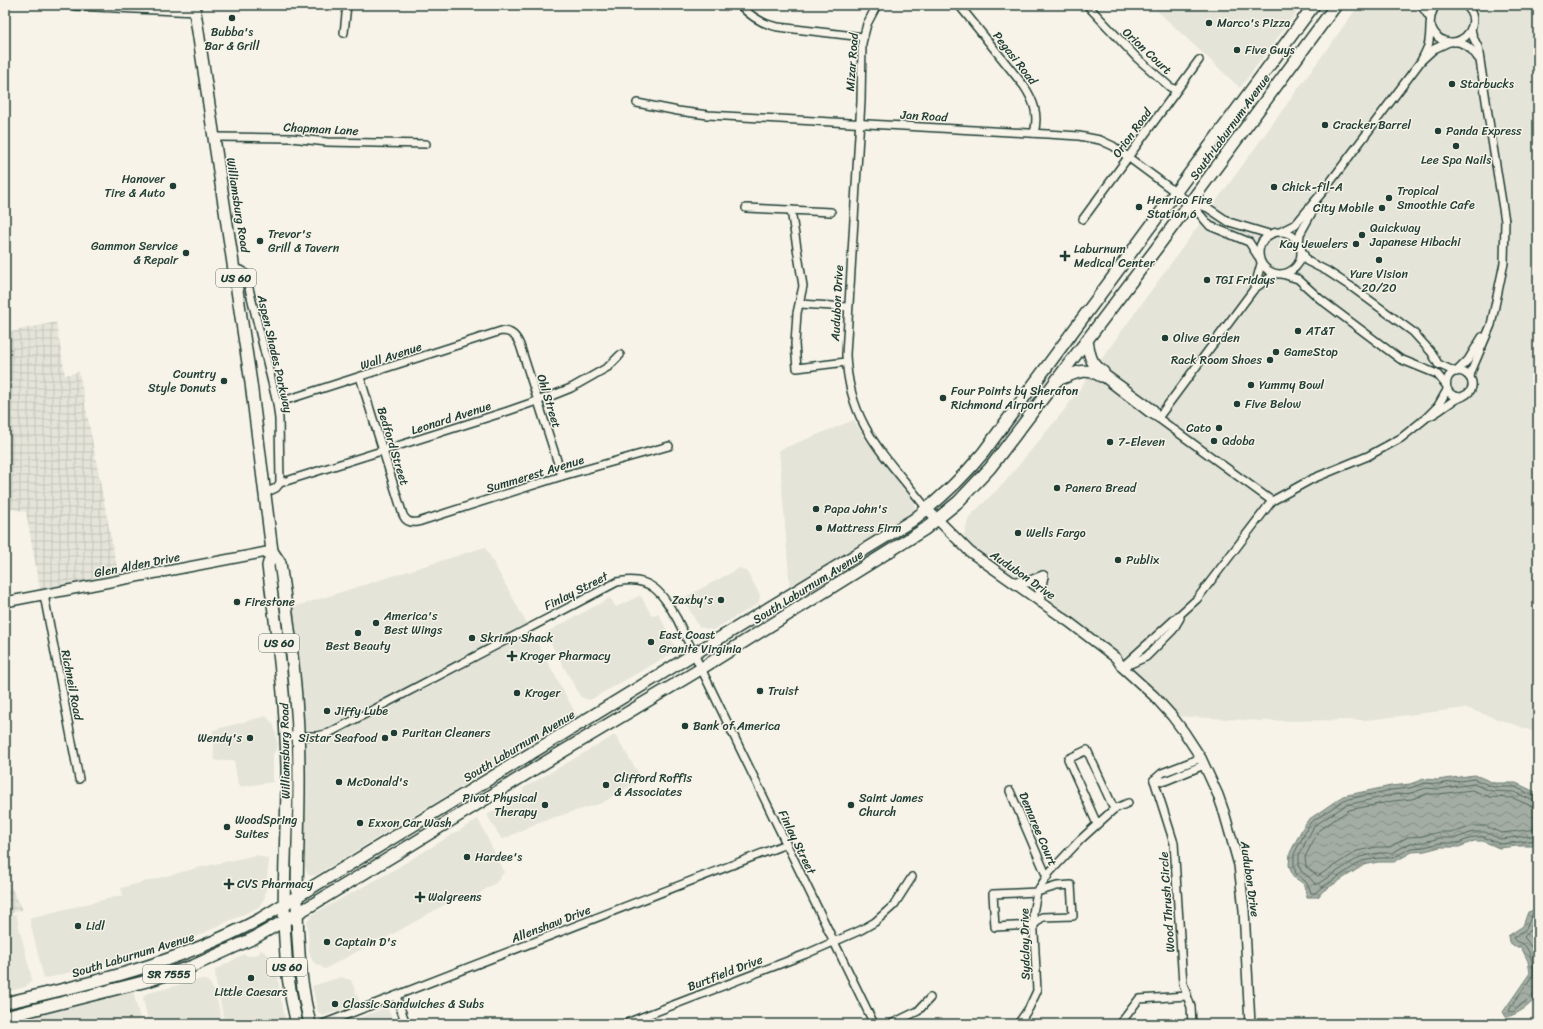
<svg xmlns="http://www.w3.org/2000/svg" width="1543" height="1029" font-family="Sriracha,sans-serif">
<defs>
<pattern id="industrial-grid" width="8" height="8" patternUnits="userSpaceOnUse"><rect width="8" height="8" fill="#e5e4d9"/><path d="M0 4h8M4 0v8" fill="none" stroke="#c4c4bb"/></pattern>
<pattern id="water-waves" width="16" height="10" patternUnits="userSpaceOnUse"><rect width="16" height="10" fill="#a4ada3"/><path d="M0 5q4-4 8 0t8 0" fill="none" stroke="#858e86"/></pattern>
</defs>
<rect width="100%" height="100%" fill="#f7f3e8"/>
<filter id="ink" filterUnits="userSpaceOnUse"><feTurbulence type="fractalNoise" baseFrequency=".025" numOctaves="2"/><feDisplacementMap in="SourceGraphic" scale="8" xChannelSelector="R" yChannelSelector="G"/><feConvolveMatrix kernelMatrix="1 2 1 2 8 2 1 2 1" color-interpolation-filters="sRGB"/></filter>
<g filter="url(#ink)">
<!-- built -->
<g fill="#e5e4d9">
<polygon points="1151,5 1302,5 1240,88"/>
<polygon points="1359,5 1538,5 1538,733 1466,708 1367,720 1264,721 1172,716 1122,667 961,545 969,517 1004,483 1065,409"/>
<polygon points="854,420 863,435 914,500 915,509 911,514 790,589 779,450"/>
<polygon points="485,547 577,716 316,875 310,876 307,873 305,867 297,739 284,610"/>
<polygon points="740,568 748,573 760,595 759,603 713,630 699,627 683,598"/>
<polygon points="639,596 641,596 652,616 658,613 675,647 674,650 671,654 590,700 585,699 580,696 545,633 610,598 616,607"/>
<polygon points="266,716 274,725 278,745 273,755 273,782 240,787 238,785 234,760 217,761 214,759 213,730"/>
<polygon points="615,735 642,779 602,803 539,822 502,840 487,815 524,792 522,789"/>
<polygon points="478,819 504,872 497,882 470,899 453,900 386,938 380,939 325,969 313,962 309,951 307,922 313,914 387,874"/>
<polygon points="256,855 269,859 265,897 259,907 193,938 110,962 44,979 29,918 123,895 121,888 201,867"/>
<polygon points="16,914 32,979 26,987 5,992 5,917"/>
<polygon points="261,950 275,959 277,966 280,993 286,1024 225,1024 216,984 215,970 244,954 248,956 258,954"/>
<polygon points="341,977 351,980 359,1001 357,1004 323,1016 318,1012 312,986"/>
<polygon points="201,979 208,981 215,992 223,1024 149,1024 143,999 145,994"/>
<polygon points="133,990 141,1024 5,1024 56,1011 59,1008"/>
<polygon points="387,1007 394,1024 345,1024 352,1021"/>
</g>
<!-- industrial -->
<g fill="url(#industrial-grid)">
<polygon points="56,322 65,375 79,372 118,574 40,589 26,512 5,507 5,333"/>
<polygon points="5,876 23,910 5,915"/>
</g>
<!-- water -->
<g fill="url(#water-waves)" stroke="#6f8077">
<path d="M1475,775L1494,783H1516L1535,792L1538,791V844L1532,846H1517L1499,848L1483,841H1474L1459,847H1440L1425,851L1412,852L1394,862H1378L1364,865L1323,891L1318,897H1307C1306,885 1304,883 1293,877L1289,865L1290,853L1302,829L1308,820L1343,796L1391,786L1410,784L1424,779L1437,780Z"/>
<path d="M1534,910H1538V994C1533,1004 1517,1015 1506,1017L1503,1012L1530,973L1528,961L1521,947H1516L1509,942L1508,936L1523,926L1528,912Z"/>
</g>
<g fill="none" stroke-linecap="round" stroke-linejoin="round">
<!-- shore -->
<g stroke="#546a60" stroke-width="1">
<path d="M1538,796H1534L1515,787H1493L1474,779L1438,784L1425,783L1410,788L1391,790L1344,800L1310,823L1294,854V865L1296,874C1305,880 1308,883 1311,893H1315L1321,888L1362,861L1378,858H1393L1411,848L1424,847L1440,843H1458L1474,837H1483L1500,844L1538,840"/>
<polyline points="1538,801 1532,800 1514,792 1491,791 1473,784 1438,789 1426,788 1411,793 1392,795 1346,805 1314,826 1299,855 1299,864 1301,871 1308,876 1316,885 1360,857 1378,853 1392,853 1410,843 1424,842 1440,838 1456,838 1473,832 1485,832 1500,839 1538,835"/>
<polyline points="1538,807 1531,806 1513,798 1490,797 1472,790 1439,794 1427,794 1412,799 1393,801 1349,810 1319,830 1305,857 1306,867 1318,876 1357,851 1377,847 1390,847 1408,837 1423,836 1439,832 1455,832 1473,826 1486,826 1501,833 1538,829"/>
<path d="M1538,914L1532,915L1526,929L1513,938C1516,943 1519,941 1523,944C1530,948 1533,966 1534,973L1511,1007L1509,1011L1513,1012L1534,994L1538,993"/>
<path d="M1538,919L1536,920L1530,931L1524,937C1531,945 1536,954 1538,964"/>
</g>
<defs>
<g id="minor">
<path d="M740,5C751,17 762,24 778,27L863,37"/>
<path d="M877,5L867,24L862,43L861,101L846,355C849,427 887,457 927,509"/>
<path d="M959,5L1024,86C1034,101 1039,115 1034,133"/>
<polyline points="1421,5 1430,18"/>
<polyline points="1089,7 1137,58 1170,87 1176,90"/>
<path d="M1431,26C1434,34 1439,41 1449,42C1453,42 1458,41 1461,43C1469,46 1473,51 1478,58"/>
<polyline points="344,33 347,5"/>
<path d="M1455,42C1472,37 1479,19 1466,5"/>
<polyline points="1422,60 1434,49 1449,42"/>
<polyline points="637,103 678,111 708,115 1047,134 1079,136 1100,140 1113,146 1190,203 1210,226 1249,242 1258,256"/>
<polyline points="215,137 291,138 327,142 426,144"/>
<polyline points="1191,203 1208,208 1229,222 1269,234"/>
<polyline points="746,208 831,212"/>
<polyline points="791,210 803,286 797,313 795,344 797,368 846,362"/>
<polyline points="1083,219 1199,60"/>
<path d="M1282,231L1296,224L1325,189L1421,61C1423,57 1426,51 1428,46C1432,32 1427,17 1436,5"/>
<circle cx="1280" cy="253" r="21"/>
<polyline points="1299,244 1300,234 1316,205"/>
<polyline points="1301,249 1307,261 1327,271 1353,288 1413,332 1432,353 1438,364 1456,372"/>
<polyline points="234,268 243,271 246,276 277,403 279,419 280,483 276,488 265,493"/>
<polyline points="1282,274 1298,279 1320,299 1400,359 1437,374 1446,385"/>
<polyline points="1254,289 1261,264"/>
<polyline points="800,304 848,307"/>
<polyline points="1457,371 1468,360 1482,337"/>
<polyline points="1107,375 1154,409 1158,418"/>
<polyline points="1101,376 1149,413 1158,418 1272,501"/>
<path d="M360,377L403,515C406,522 411,523 418,522L562,476L669,446"/>
<polyline points="1470,377 1471,372 1491,325 1504,263 1505,221 1491,134 1478,47 1473,37 1471,29"/>
<path d="M277,403L501,331C512,331 516,336 520,345L562,476"/>
<path d="M1430,416C1439,412 1445,406 1453,401C1457,398 1463,397 1467,394C1482,383 1461,362 1449,376C1447,379 1446,384 1447,388C1449,395 1455,397 1462,397"/>
<polyline points="1158,418 1254,289 1275,274"/>
<polyline points="280,483 508,411 551,396 571,388 608,367 620,355"/>
<polyline points="44,595 79,779"/>
<polyline points="1128,665 1146,657 1173,630 1180,618"/>
<polyline points="1122,667 1197,599 1272,501 1312,479 1368,456 1401,438 1426,418 1438,406 1447,390"/>
<path d="M286,736H318L329,733L617,582C651,575 662,593 677,619L874,1024"/>
<polyline points="1154,780 1174,843 1183,984 1191,1007 1192,1024"/>
<polyline points="1154,780 1165,781 1204,765"/>
<polyline points="1154,780 1162,773 1201,758"/>
<polyline points="1010,791 1047,877"/>
<polyline points="1097,824 1068,759 1087,750 1114,809"/>
<polygon points="1071,885 1073,916 1042,917 1034,925 995,927 993,894 1037,892 1057,886"/>
<polyline points="396,996 406,1024"/>
<polyline points="323,1024 786,844"/>
<polyline points="624,1024 806,954 861,930 875,922 894,905 912,877"/>
<polyline points="891,1024 918,1011 930,998"/>
<polyline points="1018,1024 1029,1008 1037,991 1033,913 1037,892 1049,873 1080,840 1114,809 1128,803"/>
<polyline points="1120,1024 1139,999 1187,996"/>
</g>
<g id="tertiary">
<polyline points="75,5 196,11"/>
<polyline points="927,509 970,552 1069,622 1116,658 1122,667 1154,696 1172,716 1184,732 1201,758 1218,795 1224,812 1239,865 1244,910 1250,1024"/>
<polyline points="1013,582 1028,582 1043,576"/>
<polyline points="5,602 272,551"/>
<polyline points="1041,602 1040,590 1043,576"/>
</g>
<g id="primary">
<path d="M194,5L251,383L272,551L268,566C277,633 286,700 287,768C288,853 275,940 297,1024"/>
<path d="M1087,341C1090,356 1090,363 1103,372"/>
<path d="M1057,380C1075,374 1084,366 1101,376"/>
<path d="M272,551L280,563C290,632 299,701 299,771C300,858 289,938 310,1024"/>
<path d="M5,1003C94,983 178,963 260,919L913,520C939,500 962,479 983,453L1314,5"/>
<polyline points="5,1017 147,981 193,966 254,938 310,906 414,843 562,752 694,673 925,529 958,502 990,468 1156,249 1336,5"/>
</g>
</defs>
<!-- minor casing -->
<use href="#minor" stroke="#1f3d34" stroke-width="10"/>
<!-- tertiary casing -->
<use href="#tertiary" stroke="#1f3d34" stroke-width="12"/>
<!-- primary casing -->
<use href="#primary" stroke="#1f3d34" stroke-width="14"/>
<!-- minor -->
<use href="#minor" stroke="#f7f3e8" stroke-width="7"/>
<!-- tertiary -->
<use href="#tertiary" stroke="#f7f3e8" stroke-width="9"/>
<!-- primary -->
<use href="#primary" stroke="#f7f3e8" stroke-width="11"/>
</g>
</g>
<!-- markers -->
<g fill="#1f3d34" stroke="#f7f3e8" stroke-width="1.5">
<circle cx="232" cy="18" r="4"/>
<circle cx="1209" cy="23" r="4"/>
<circle cx="1237" cy="50" r="4"/>
<circle cx="1452" cy="84" r="4"/>
<circle cx="1325" cy="125" r="4"/>
<circle cx="1438" cy="131" r="4"/>
<circle cx="1456" cy="146" r="4"/>
<circle cx="173" cy="186" r="4"/>
<circle cx="1274" cy="187" r="4"/>
<circle cx="1389" cy="198" r="4"/>
<circle cx="1139" cy="207" r="4"/>
<circle cx="1382" cy="208" r="4"/>
<circle cx="1362" cy="235" r="4"/>
<circle cx="260" cy="241" r="4"/>
<circle cx="1356" cy="244" r="4"/>
<circle cx="186" cy="253" r="4"/>
<path d="M1063 250h4v4h4v4h-4v4h-4v-4h-4v-4h4z"/>
<circle cx="1379" cy="260" r="4"/>
<circle cx="1207" cy="280" r="4"/>
<circle cx="1298" cy="331" r="4"/>
<circle cx="1165" cy="338" r="4"/>
<circle cx="1276" cy="352" r="4"/>
<circle cx="1270" cy="360" r="4"/>
<circle cx="224" cy="381" r="4"/>
<circle cx="1251" cy="385" r="4"/>
<circle cx="943" cy="398" r="4"/>
<circle cx="1237" cy="404" r="4"/>
<circle cx="1219" cy="428" r="4"/>
<circle cx="1214" cy="441" r="4"/>
<circle cx="1110" cy="442" r="4"/>
<circle cx="1057" cy="488" r="4"/>
<circle cx="816" cy="509" r="4"/>
<circle cx="819" cy="528" r="4"/>
<circle cx="1018" cy="533" r="4"/>
<circle cx="1118" cy="560" r="4"/>
<circle cx="721" cy="600" r="4"/>
<circle cx="237" cy="602" r="4"/>
<circle cx="376" cy="623" r="4"/>
<circle cx="358" cy="633" r="4"/>
<circle cx="472" cy="638" r="4"/>
<circle cx="651" cy="642" r="4"/>
<path d="M510 650h4v4h4v4h-4v4h-4v-4h-4v-4h4z"/>
<circle cx="760" cy="691" r="4"/>
<circle cx="517" cy="693" r="4"/>
<circle cx="327" cy="711" r="4"/>
<circle cx="685" cy="726" r="4"/>
<circle cx="394" cy="733" r="4"/>
<circle cx="250" cy="738" r="4"/>
<circle cx="385" cy="738" r="4"/>
<circle cx="339" cy="782" r="4"/>
<circle cx="606" cy="785" r="4"/>
<circle cx="545" cy="805" r="4"/>
<circle cx="851" cy="805" r="4"/>
<circle cx="360" cy="823" r="4"/>
<circle cx="227" cy="827" r="4"/>
<circle cx="467" cy="857" r="4"/>
<path d="M227 878h4v4h4v4h-4v4h-4v-4h-4v-4h4z"/>
<path d="M418 891h4v4h4v4h-4v4h-4v-4h-4v-4h4z"/>
<circle cx="78" cy="926" r="4"/>
<circle cx="327" cy="942" r="4"/>
<circle cx="251" cy="978" r="4"/>
<circle cx="335" cy="1004" r="4"/>
</g>
<g text-anchor="middle" dominant-baseline="central" stroke-width="3" stroke-linejoin="round" paint-order="stroke">
<!-- shield labels -->
<g fill="#f7f3e8" stroke="#60746a" stroke-width="1">
<rect x="216" y="269" width="40" height="18" rx="3"/>
<rect x="259" y="634" width="40" height="18" rx="3"/>
<rect x="267" y="958" width="40" height="18" rx="3"/>
<rect x="143" y="965" width="52" height="18" rx="3"/>
</g>
<g font-size="11" font-weight="bold" fill="#1f3d34">
<text x="236" y="278">US 60</text>
<text x="279" y="643">US 60</text>
<text x="287" y="967">US 60</text>
<text x="169" y="974">SR 7555</text>
</g>
<!-- poi labels -->
<g font-size="12" fill="#1f3d34" stroke="#f7f3e8" text-anchor="start">
<text x="1217" y="23">Marco's Pizza</text>
<text x="232" y="32" text-anchor="middle">Bubba's<tspan x="232" dy="14">Bar &amp; Grill</tspan></text>
<text x="1245" y="50">Five Guys</text>
<text x="1460" y="84">Starbucks</text>
<text x="1333" y="125">Cracker Barrel</text>
<text x="1446" y="131">Panda Express</text>
<text x="1456" y="160" text-anchor="middle">Lee Spa Nails</text>
<text x="165" y="179" text-anchor="end">Hanover<tspan x="165" dy="14">Tire &amp; Auto</tspan></text>
<text x="1282" y="187">Chick-fil-A</text>
<text x="1397" y="191">Tropical<tspan x="1397" dy="14">Smoothie Cafe</tspan></text>
<text x="1147" y="200">Henrico Fire<tspan x="1147" dy="14">Station 6</tspan></text>
<text x="1374" y="208" text-anchor="end">City Mobile</text>
<text x="1370" y="228">Quickway<tspan x="1370" dy="14">Japanese Hibachi</tspan></text>
<text x="268" y="234">Trevor's<tspan x="268" dy="14">Grill &amp; Tavern</tspan></text>
<text x="1348" y="244" text-anchor="end">Kay Jewelers</text>
<text x="178" y="246" text-anchor="end">Gammon Service<tspan x="178" dy="14">&amp; Repair</tspan></text>
<text x="1074" y="249">Laburnum<tspan x="1074" dy="14">Medical Center</tspan></text>
<text x="1379" y="274" text-anchor="middle">Yure Vision<tspan x="1379" dy="14">20/20</tspan></text>
<text x="1215" y="280">TGI Fridays</text>
<text x="1306" y="331">AT&amp;T</text>
<text x="1173" y="338">Olive Garden</text>
<text x="1284" y="352">GameStop</text>
<text x="1262" y="360" text-anchor="end">Rack Room Shoes</text>
<text x="216" y="374" text-anchor="end">Country<tspan x="216" dy="14">Style Donuts</tspan></text>
<text x="1259" y="385">Yummy Bowl</text>
<text x="951" y="391">Four Points by Sheraton<tspan x="951" dy="14">Richmond Airport</tspan></text>
<text x="1245" y="404">Five Below</text>
<text x="1211" y="428" text-anchor="end">Cato</text>
<text x="1222" y="441">Qdoba</text>
<text x="1118" y="442">7-Eleven</text>
<text x="1065" y="488">Panera Bread</text>
<text x="824" y="509">Papa John's</text>
<text x="827" y="528">Mattress Firm</text>
<text x="1026" y="533">Wells Fargo</text>
<text x="1126" y="560">Publix</text>
<text x="713" y="600" text-anchor="end">Zaxby's</text>
<text x="245" y="602">Firestone</text>
<text x="384" y="616">America's<tspan x="384" dy="14">Best Wings</tspan></text>
<text x="659" y="635">East Coast<tspan x="659" dy="14">Granite Virginia</tspan></text>
<text x="480" y="638">Skrimp Shack</text>
<text x="358" y="646" text-anchor="middle">Best Beauty</text>
<text x="520" y="656">Kroger Pharmacy</text>
<text x="768" y="691">Truist</text>
<text x="525" y="693">Kroger</text>
<text x="335" y="711">Jiffy Lube</text>
<text x="693" y="726">Bank of America</text>
<text x="402" y="733">Puritan Cleaners</text>
<text x="242" y="738" text-anchor="end">Wendy's</text>
<text x="377" y="738" text-anchor="end">Sistar Seafood</text>
<text x="614" y="778">Clifford Roffis<tspan x="614" dy="14">&amp; Associates</tspan></text>
<text x="347" y="782">McDonald's</text>
<text x="537" y="798" text-anchor="end">Pivot Physical<tspan x="537" dy="14">Therapy</tspan></text>
<text x="859" y="798">Saint James<tspan x="859" dy="14">Church</tspan></text>
<text x="235" y="820">WoodSpring<tspan x="235" dy="14">Suites</tspan></text>
<text x="368" y="823">Exxon Car Wash</text>
<text x="475" y="857">Hardee's</text>
<text x="237" y="884">CVS Pharmacy</text>
<text x="428" y="897">Walgreens</text>
<text x="86" y="926">Lidl</text>
<text x="335" y="942">Captain D's</text>
<text x="251" y="992" text-anchor="middle">Little Caesars</text>
<text x="343" y="1004">Classic Sandwiches &amp; Subs</text>
</g>
<!-- street labels -->
<g font-size="12" fill="#1f3d34" stroke="#f7f3e8">
<text transform="translate(1147 51) rotate(43)">Orion Court</text>
<text transform="translate(1015 58) rotate(52)">Pegasi Road</text>
<text transform="translate(852 62) rotate(-86)">Mizar Road</text>
<text transform="translate(924 116) rotate(3)">Jan Road</text>
<text transform="translate(1230 127) rotate(-54)">South Laburnum Avenue</text>
<text transform="translate(321 129) rotate(3)">Chapman Lane</text>
<text transform="translate(1132 133) rotate(-54)">Orion Road</text>
<text transform="translate(238 205) rotate(81)">Williamsburg Road</text>
<text transform="translate(837 303) rotate(-87)">Audubon Drive</text>
<text transform="translate(275 354) rotate(77)">Aspen Shades Parkway</text>
<text transform="translate(391 356) rotate(-18)">Wall Avenue</text>
<text transform="translate(549 401) rotate(73)">Ohl Street</text>
<text transform="translate(451 418) rotate(-18)">Leonard Avenue</text>
<text transform="translate(393 446) rotate(73)">Bedford Street</text>
<text transform="translate(535 474) rotate(-17)">Summerest Avenue</text>
<text transform="translate(137 565) rotate(-11)">Glen Alden Drive</text>
<text transform="translate(1023 575) rotate(35)">Audubon Drive</text>
<text transform="translate(808 587) rotate(-32)">South Laburnum Avenue</text>
<text transform="translate(576 591) rotate(-27)">Finlay Street</text>
<text transform="translate(72 685) rotate(79)">Richneil Road</text>
<text transform="translate(519 746) rotate(-31)">South Laburnum Avenue</text>
<text transform="translate(285 751) rotate(-91)">Williamsburg Road</text>
<text transform="translate(1038 829) rotate(67)">Demaree Court</text>
<text transform="translate(797 842) rotate(64)">Finlay Street</text>
<text transform="translate(1250 879) rotate(82)">Audubon Drive</text>
<text transform="translate(1167 902) rotate(-94)">Wood Thrush Circle</text>
<text transform="translate(551 924) rotate(-21)">Allenshaw Drive</text>
<text transform="translate(1025 944) rotate(-91)">Sydclay Drive</text>
<text transform="translate(133 955) rotate(-17)">South Laburnum Avenue</text>
<text transform="translate(725 973) rotate(-21)">Burtfield Drive</text>
</g>
</g>
<!-- margin -->
<rect width="1543" height="1029" fill="none" stroke="#f7f3e8" stroke-width="20"/>
<rect x="10" y="10" width="1523" height="1009" fill="none" stroke="#1f3d34" stroke-width="1.5" filter="url(#ink)"/>
</svg>
